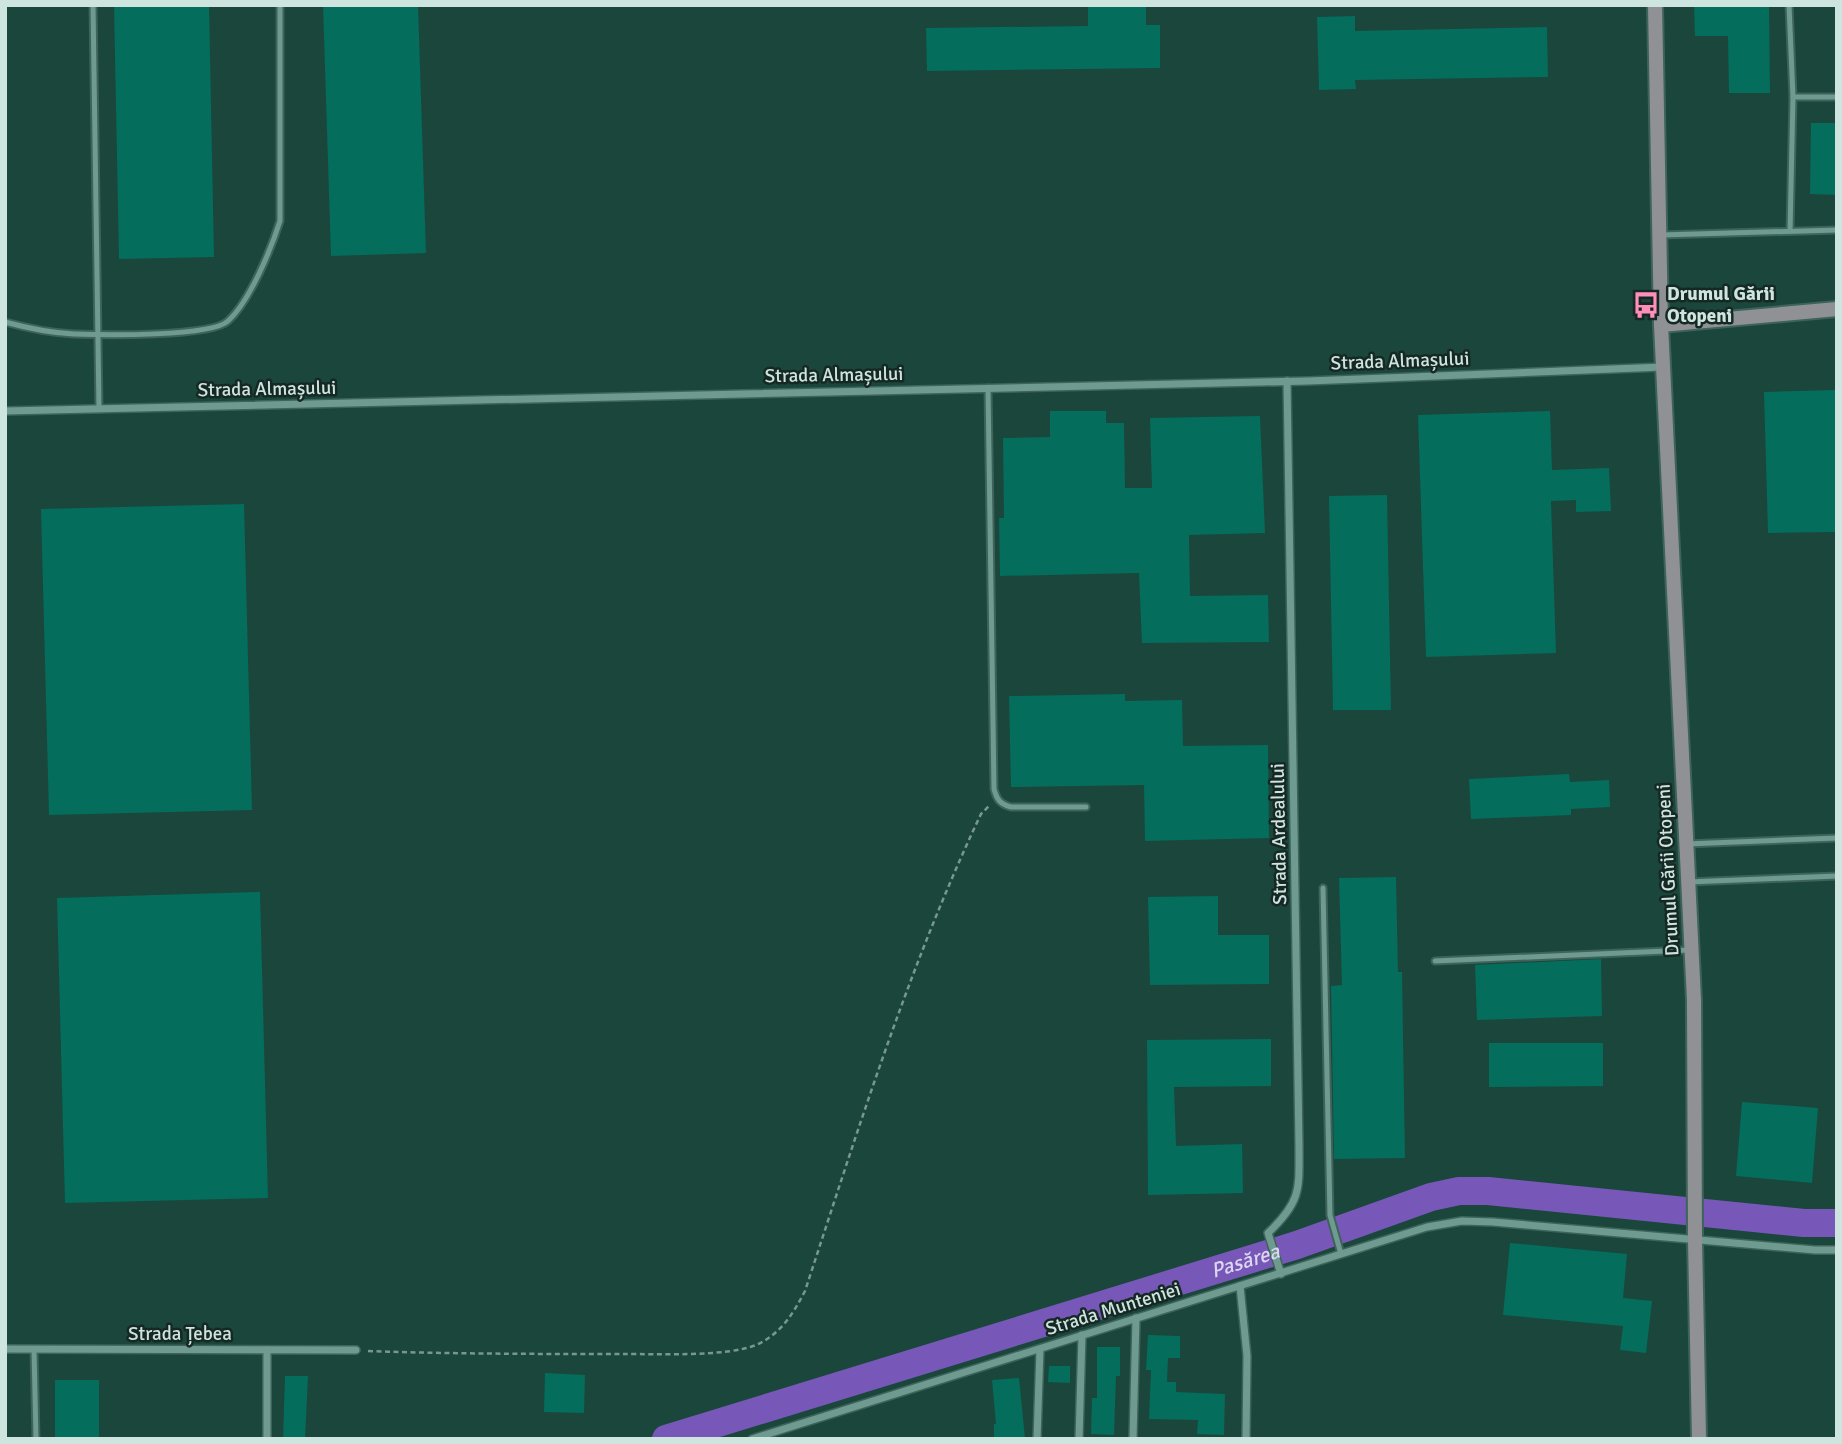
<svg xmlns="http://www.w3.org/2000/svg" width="1842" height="1444" font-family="Signika,sans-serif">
<rect width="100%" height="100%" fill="#1b463c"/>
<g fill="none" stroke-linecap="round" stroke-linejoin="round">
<!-- river -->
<path stroke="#7758b8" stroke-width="28" id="s1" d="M666,1439L1297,1245L1431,1197L1459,1191H1488L1804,1223H1837"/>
</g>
<!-- building -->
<g fill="#046d5c">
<polygon points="114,5 209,5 214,257 119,259"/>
<polygon points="323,5 418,5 426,253 331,256"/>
<polygon points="1088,5 1146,5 1146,25 1160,25 1160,68 927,71 926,28 1088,26"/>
<polygon points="1694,5 1769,5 1770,93 1729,93 1728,36 1695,36"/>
<polygon points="1355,16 1355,31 1547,27 1548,77 1355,80 1356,89 1319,90 1317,17"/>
<polygon points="1811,123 1837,123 1837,195 1810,194"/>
<polygon points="1837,390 1837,532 1768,533 1764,392"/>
<polygon points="1050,411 1106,411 1106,423 1124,423 1125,488 1152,488 1150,418 1260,416 1265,533 1189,535 1190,596 1268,595 1269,642 1142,643 1139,573 1000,576 999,518 1004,518 1003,438 1050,437"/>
<polygon points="1550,411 1552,470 1609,468 1611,511 1576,512 1576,500 1551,501 1556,653 1426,657 1418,415"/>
<polygon points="1387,495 1391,710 1333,710 1329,496"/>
<polygon points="244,504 252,810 49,815 41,509"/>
<polygon points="1125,694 1125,701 1182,700 1183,746 1268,745 1269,838 1145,841 1144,785 1011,787 1009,696"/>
<polygon points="1569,774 1570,782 1609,780 1610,807 1571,809 1571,815 1471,819 1469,779"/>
<polygon points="1396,877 1398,972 1402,972 1405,1158 1334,1159 1331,986 1342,985 1339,878"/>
<polygon points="260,892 268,1198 65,1203 57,898"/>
<polygon points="1218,896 1218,935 1269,935 1269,984 1150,985 1148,897"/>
<polygon points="1601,959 1602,1016 1477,1020 1475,965"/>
<polygon points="1271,1039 1271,1086 1174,1087 1176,1146 1242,1144 1243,1193 1148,1195 1147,1040"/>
<polygon points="1489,1043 1603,1043 1603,1086 1489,1087"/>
<polygon points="1742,1102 1818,1108 1812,1183 1736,1176"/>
<polygon points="1510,1243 1627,1254 1623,1298 1652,1301 1646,1353 1620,1350 1623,1326 1503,1315"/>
<polygon points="1148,1335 1180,1336 1180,1358 1168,1358 1167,1382 1176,1382 1176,1392 1225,1394 1224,1435 1197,1434 1198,1420 1149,1419 1151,1370 1146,1370"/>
<polygon points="1097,1347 1120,1347 1120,1376 1116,1376 1114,1435 1091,1434 1092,1398 1097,1398"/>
<polygon points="1049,1366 1070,1366 1070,1383 1048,1382"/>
<polygon points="545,1373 585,1375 584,1413 544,1412"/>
<polygon points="285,1376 308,1376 305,1439 283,1439"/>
<polygon points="1019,1378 1025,1438 994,1439 994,1424 996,1424 992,1380"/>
<rect x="55" y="1380" width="44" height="59"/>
</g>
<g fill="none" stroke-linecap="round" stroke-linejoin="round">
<defs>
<g id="lane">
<polyline points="93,5 99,409"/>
<polyline points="1789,5 1793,97"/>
<polyline points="1790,231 1793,97 1837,97"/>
<polyline points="1661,235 1837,230"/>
<path d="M5,322C27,328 51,333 74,334C102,335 211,337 228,321C250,301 271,249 280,221V5"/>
<path d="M988,388L994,789C997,800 1000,804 1011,807H1086"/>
<polyline points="1686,844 1837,838"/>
<polyline points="1688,882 1837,876"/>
<polyline points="1323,888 1330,1215 1341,1254"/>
<polyline points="1435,961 1689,950"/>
<polyline points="34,1349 36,1439"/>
</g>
<g id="street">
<polyline points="5,411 1308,381 1663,367"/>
<path d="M1281,1274L1268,1233C1302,1201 1299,1189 1299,1145L1287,381"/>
<polyline points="1240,1286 1247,1356 1246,1439"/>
<polyline points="5,1349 356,1350"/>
<polyline points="267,1439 267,1350"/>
<polyline points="752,1439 1427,1227 1462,1221 1493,1222 1815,1250 1837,1250"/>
<polyline points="1037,1439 1040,1349"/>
<polyline points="1079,1439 1082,1335"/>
<polyline points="1133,1439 1136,1318"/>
</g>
<g id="secondary">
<polyline points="1655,5 1661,325 1694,1000 1695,1240 1699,1439"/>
<polyline points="1661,325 1837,309"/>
</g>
</defs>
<!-- lane casing -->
<use href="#lane" stroke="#3e635b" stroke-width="9"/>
<!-- street casing -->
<use href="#street" stroke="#3e635b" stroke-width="10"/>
<!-- secondary casing -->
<use href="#secondary" stroke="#3e635b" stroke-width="18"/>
<!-- path -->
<path stroke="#77978f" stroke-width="2.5" stroke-dasharray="5 3.5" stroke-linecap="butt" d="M368,1351C453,1354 538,1354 624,1354C658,1354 726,1357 756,1345C781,1334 793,1314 805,1291C858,1130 908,968 981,814L989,806"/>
<!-- lane -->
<use href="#lane" stroke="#6f9a8f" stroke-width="5"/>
<!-- street -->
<use href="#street" stroke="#6f9a8f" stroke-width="7"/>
<!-- secondary -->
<use href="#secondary" stroke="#909195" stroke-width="14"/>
</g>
<!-- icons -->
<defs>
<symbol id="bus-bare" viewBox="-9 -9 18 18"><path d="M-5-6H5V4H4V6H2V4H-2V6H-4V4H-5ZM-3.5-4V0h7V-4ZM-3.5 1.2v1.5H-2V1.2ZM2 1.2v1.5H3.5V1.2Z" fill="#ff8eba" stroke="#162824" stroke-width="2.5" paint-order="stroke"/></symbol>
</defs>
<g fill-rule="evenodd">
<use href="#bus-bare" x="1627" y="286" width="38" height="38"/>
</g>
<g text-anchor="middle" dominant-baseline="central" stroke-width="5" stroke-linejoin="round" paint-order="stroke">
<!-- poi labels -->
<g font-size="19" font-weight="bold" fill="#cee4de" stroke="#162824" text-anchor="start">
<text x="1667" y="294">Drumul Gării<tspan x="1667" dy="22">Otopeni</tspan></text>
</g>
<!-- street labels -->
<g font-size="19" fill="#cee4de" stroke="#162824">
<text transform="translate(1400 361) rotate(-2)">Strada Almașului</text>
<text transform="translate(834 375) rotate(-1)">Strada Almașului</text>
<text transform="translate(267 389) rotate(-1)">Strada Almașului</text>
<text transform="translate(1279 834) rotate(-91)">Strada Ardealului</text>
<text transform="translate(1668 870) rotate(-93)">Drumul Gării Otopeni</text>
<text transform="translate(1113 1309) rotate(-17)">Strada Munteniei</text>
<text x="180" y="1334">Strada Țebea</text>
</g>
<!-- water labels -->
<g font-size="21" font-style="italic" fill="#dcd6f0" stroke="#162824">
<text stroke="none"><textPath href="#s1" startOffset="606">Pasărea</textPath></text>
</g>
</g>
<!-- border -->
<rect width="1842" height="1444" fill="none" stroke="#cee4de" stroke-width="14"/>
</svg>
